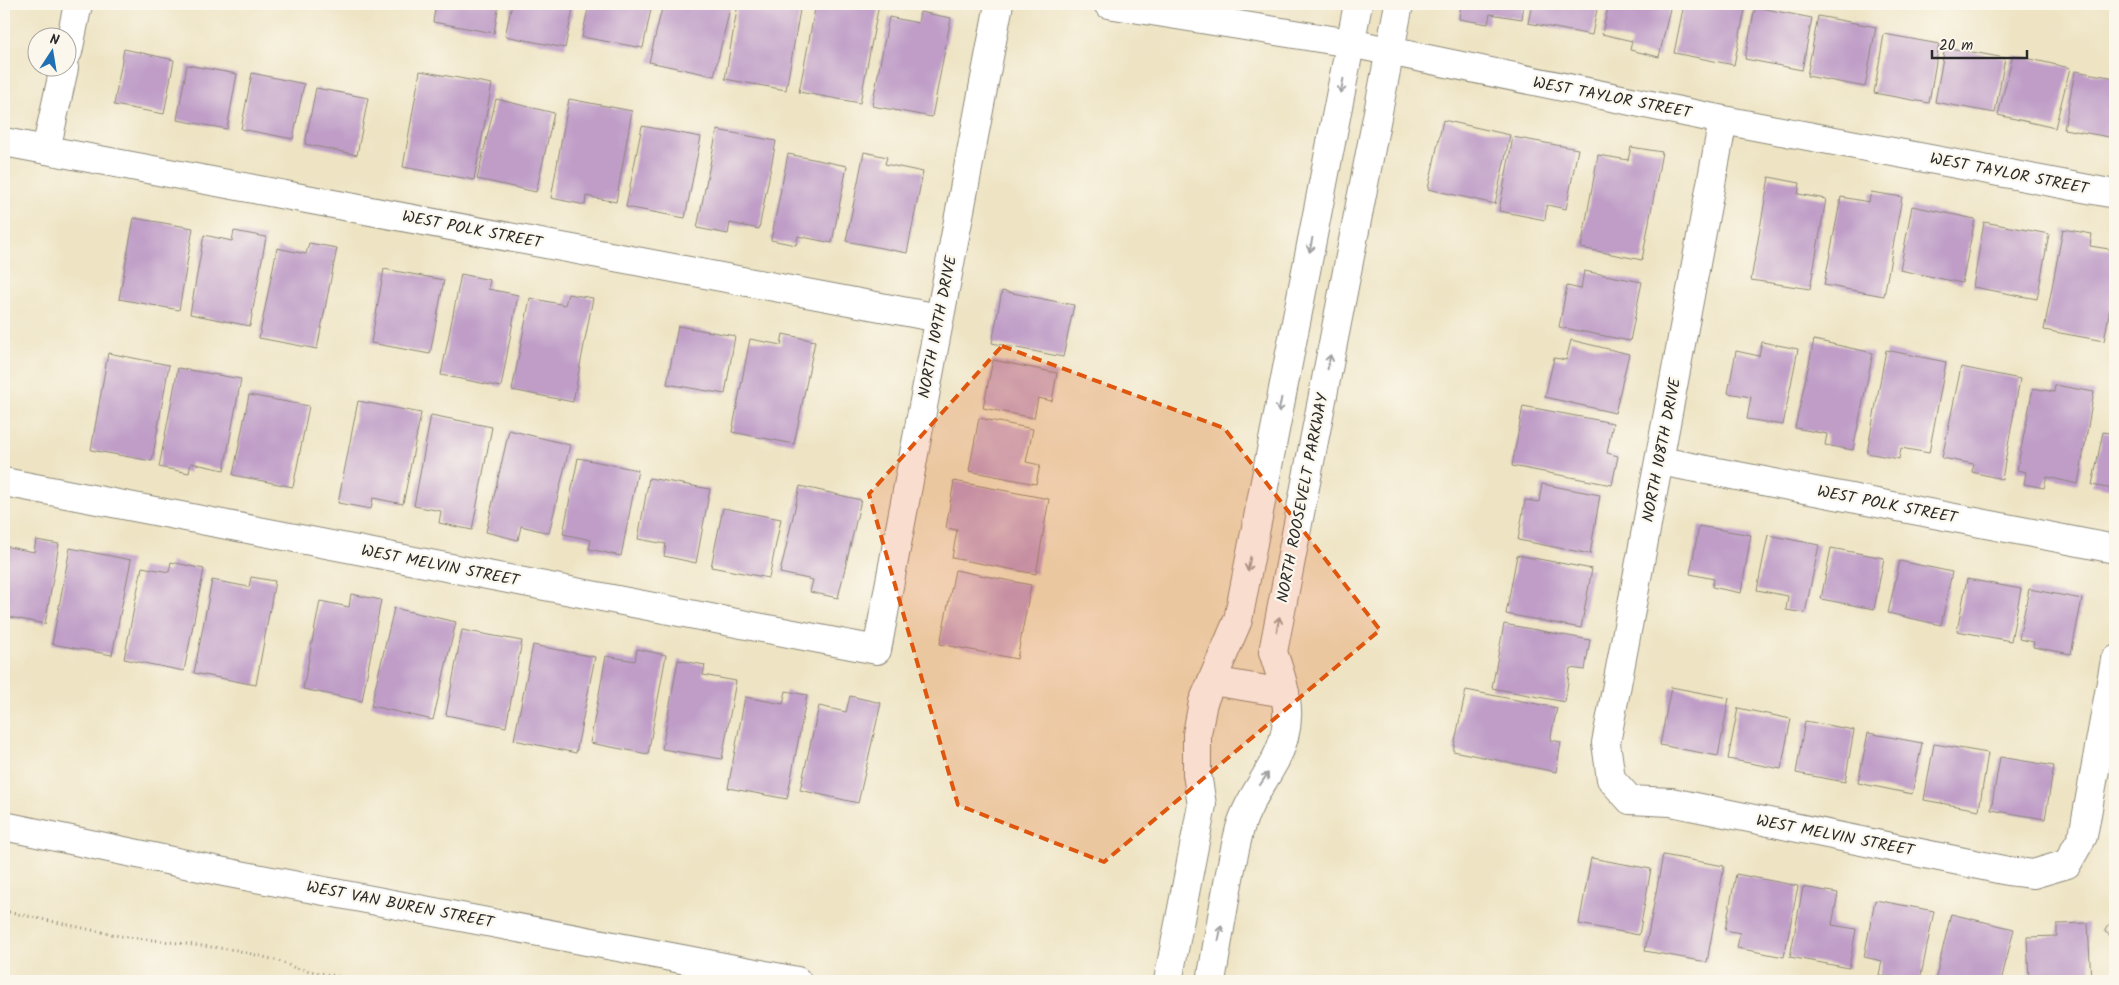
<svg xmlns="http://www.w3.org/2000/svg" width="2119" height="985" font-family="Kalam,sans-serif">
<rect width="100%" height="100%" fill="#fbf7ec"/>
<filter id="ink" filterUnits="userSpaceOnUse"><feTurbulence type="fractalNoise" baseFrequency=".02" numOctaves="2"/><feDisplacementMap in="SourceGraphic" scale="10" xChannelSelector="R" yChannelSelector="G"/><feConvolveMatrix kernelMatrix="1 2 1 2 8 2 1 2 1" color-interpolation-filters="sRGB"/></filter>
<filter id="wash" filterUnits="userSpaceOnUse"><feTurbulence type="fractalNoise" baseFrequency=".0096" numOctaves="4" result="noise"/><feDisplacementMap in="SourceGraphic" scale="20" xChannelSelector="R" yChannelSelector="G"/><feGaussianBlur stdDeviation="1.12" result="paint"/><feColorMatrix in="noise" values="0 0 0 0 0 0 0 0 0 0 0 0 0 0 0 0 0 1.4 0 .05"/><feComposite in="paint" operator="in"/></filter>
<g filter="url(#wash)">
<rect width="100%" height="100%" fill="#eee4c4"/>
<g id="blocks">
<!-- building -->
<g fill="#bf9dc7">
<polygon points="436,4 499,4 494,33 433,22"/>
<polygon points="512,4 574,4 565,48 505,36"/>
<polygon points="589,4 652,4 643,48 582,37"/>
<polygon points="663,4 731,4 714,76 649,62"/>
<polygon points="738,4 801,4 786,90 725,79"/>
<polygon points="816,4 848,6 848,4 879,4 860,103 799,92"/>
<polygon points="1461,4 1524,4 1522,19 1490,14 1488,24 1459,19"/>
<polygon points="1532,4 1598,4 1592,35 1528,23"/>
<polygon points="1609,4 1671,4 1659,57 1630,50 1632,41 1602,34"/>
<polygon points="1684,4 1746,4 1734,65 1674,53"/>
<polygon points="1755,7 1812,18 1802,70 1745,59"/>
<polygon points="920,12 951,18 932,117 872,106 889,17 918,23"/>
<polygon points="1818,16 1876,27 1865,87 1807,76"/>
<polygon points="1884,34 1939,44 1929,103 1874,93"/>
<polygon points="1945,47 2005,58 1995,113 1935,102"/>
<polygon points="124,49 174,60 164,114 114,105"/>
<polygon points="2013,55 2070,68 2055,128 1998,115"/>
<polygon points="187,65 237,74 227,129 177,120"/>
<polygon points="420,71 492,84 474,180 403,167"/>
<polygon points="2075,71 2115,78 2115,138 2064,129"/>
<polygon points="252,73 304,84 293,139 241,129"/>
<polygon points="316,88 368,98 357,155 305,144"/>
<polygon points="496,99 554,113 536,192 477,179"/>
<polygon points="569,99 632,111 616,202 586,196 585,205 551,198"/>
<polygon points="1443,120 1510,135 1495,204 1428,189"/>
<polygon points="642,126 701,137 685,218 626,207"/>
<polygon points="717,130 776,141 759,229 730,223 728,234 697,228"/>
<polygon points="1513,137 1578,149 1566,209 1547,205 1545,220 1499,211"/>
<polygon points="1631,147 1662,152 1642,260 1581,248 1598,155 1628,160"/>
<polygon points="864,152 887,157 885,164 923,172 907,253 846,241"/>
<polygon points="788,154 847,166 832,243 798,236 796,245 771,240"/>
<polygon points="1769,177 1800,183 1798,194 1826,199 1810,289 1751,280"/>
<polygon points="1871,192 1902,197 1884,296 1824,285 1841,197 1869,202"/>
<polygon points="1912,206 1975,219 1962,283 1900,270"/>
<polygon points="134,218 193,228 179,310 119,299"/>
<polygon points="1984,222 2049,234 2037,299 1973,287"/>
<polygon points="2063,229 2092,234 2090,246 2115,250 2115,281 2104,341 2044,330"/>
<polygon points="234,231 266,237 250,326 190,314 204,235 232,241"/>
<polygon points="309,243 337,248 317,349 259,338 277,248 306,254"/>
<polygon points="384,269 444,280 430,354 371,343"/>
<polygon points="1584,271 1642,282 1630,341 1559,327 1567,286 1581,289"/>
<polygon points="461,274 490,280 488,289 518,295 501,387 441,375"/>
<polygon points="1002,291 1074,305 1063,357 992,343"/>
<polygon points="568,294 593,298 573,402 512,390 530,298 565,305"/>
<polygon points="678,326 735,336 725,394 667,384"/>
<polygon points="783,334 815,341 794,444 732,432 750,339 781,345"/>
<polygon points="1571,340 1629,354 1615,413 1545,397 1554,358 1566,360"/>
<polygon points="1814,340 1873,353 1853,450 1825,445 1827,434 1795,428"/>
<polygon points="1762,342 1798,349 1783,425 1747,419 1751,397 1728,393 1736,351 1759,356"/>
<polygon points="1886,350 1946,362 1929,453 1901,448 1899,459 1867,453"/>
<polygon points="108,353 169,365 152,461 91,450"/>
<polygon points="993,360 1057,373 1052,401 1038,398 1034,418 983,408"/>
<polygon points="1961,367 2020,379 2002,479 1972,472 1974,464 1942,458"/>
<polygon points="178,368 241,379 224,470 191,463 189,473 159,467"/>
<polygon points="2055,385 2094,392 2078,484 2047,477 2044,488 2024,484 2026,472 2017,470 2033,388 2054,392"/>
<polygon points="249,395 309,406 293,487 233,475"/>
<polygon points="358,401 421,413 403,504 373,498 371,509 338,503"/>
<polygon points="1523,406 1613,423 1607,453 1618,456 1612,485 1512,466"/>
<polygon points="431,415 492,427 472,530 439,523 441,511 414,506"/>
<polygon points="979,418 1033,429 1026,462 1040,465 1036,484 969,471"/>
<polygon points="509,430 570,445 549,533 521,526 518,540 486,532"/>
<polygon points="2103,432 2115,434 2115,488 2112,489 2092,485"/>
<polygon points="578,458 638,470 621,556 589,549 591,540 563,534"/>
<polygon points="649,478 710,489 696,563 664,556 666,544 638,539"/>
<polygon points="954,481 1049,499 1036,574 952,558 957,530 946,528"/>
<polygon points="1542,484 1600,495 1590,554 1518,540 1525,500 1539,502"/>
<polygon points="800,486 861,500 838,598 810,592 813,580 780,573"/>
<polygon points="723,508 781,519 769,578 711,567"/>
<polygon points="1699,526 1751,535 1741,593 1712,587 1714,579 1690,574"/>
<polygon points="1768,535 1819,545 1805,613 1786,610 1788,596 1757,590"/>
<polygon points="36,540 59,544 45,624 4,616 4,546 34,552"/>
<polygon points="70,548 131,560 112,655 52,644"/>
<polygon points="1831,548 1884,558 1874,609 1821,599"/>
<polygon points="1517,555 1592,569 1581,628 1506,614"/>
<polygon points="1900,561 1952,572 1941,625 1888,613"/>
<polygon points="171,562 204,569 184,671 124,659 142,567 169,572"/>
<polygon points="955,570 1031,585 1017,659 940,644"/>
<polygon points="251,577 275,581 256,685 194,673 212,580 249,587"/>
<polygon points="1967,579 2021,589 2011,641 1957,631"/>
<polygon points="2029,589 2082,599 2071,654 2033,647 2034,642 2019,639"/>
<polygon points="351,594 381,600 362,701 303,689 320,601 349,607"/>
<polygon points="394,608 456,622 433,720 371,706"/>
<polygon points="1504,624 1590,640 1585,670 1570,668 1565,702 1492,688"/>
<polygon points="462,630 522,641 506,727 446,715"/>
<polygon points="533,645 595,657 576,753 514,740"/>
<polygon points="637,649 666,655 648,754 590,743 606,656 635,661"/>
<polygon points="678,660 705,665 703,675 736,681 722,759 662,749"/>
<polygon points="1671,687 1729,698 1718,756 1660,745"/>
<polygon points="1466,690 1557,708 1550,740 1561,742 1556,772 1453,751"/>
<polygon points="786,691 807,695 787,799 728,788 745,697 783,704"/>
<polygon points="850,696 881,703 858,803 800,790 819,706 846,712"/>
<polygon points="1738,708 1791,719 1781,769 1728,759"/>
<polygon points="1805,721 1854,730 1845,782 1796,773"/>
<polygon points="1868,733 1922,743 1912,794 1858,783"/>
<polygon points="1934,744 1988,753 1979,810 1924,800"/>
<polygon points="2000,757 2054,766 2045,819 1991,810"/>
<polygon points="1663,855 1724,866 1707,962 1645,951"/>
<polygon points="1591,858 1651,869 1639,935 1579,924"/>
<polygon points="1736,874 1798,886 1784,957 1737,948 1740,933 1725,930"/>
<polygon points="1803,887 1838,893 1832,925 1856,929 1849,968 1790,957"/>
<polygon points="1875,900 1934,911 1920,981 1879,975 1882,961 1864,957"/>
<polygon points="1951,914 2014,929 2001,981 1935,981"/>
<polygon points="2115,915 2115,938 2105,932"/>
<polygon points="2088,923 2091,981 2029,981 2027,937 2057,936 2057,924"/>
</g>
</g>
</g>
<g filter="url(#ink)">
<use href="#blocks" fill-opacity="0" stroke="#8c8878" stroke-width="1"/>
<g fill="none" stroke-linecap="round" stroke-linejoin="round">
<defs>
<g id="minor">
<polyline points="1108,4 1350,43 1723,120 2115,194"/>
<polyline points="68,52 78,4"/>
<polyline points="1723,120 1606,743 1611,779 1630,800 1671,802 2008,871 2033,874 2067,864 2083,836 2115,660"/>
<polyline points="4,142 939,318"/>
<polyline points="46,150 64,68"/>
<polyline points="1660,461 2115,549"/>
<polyline points="4,482 877,650 999,4"/>
<polyline points="1212,681 1285,693"/>
<polyline points="1168,981 1202,805 1197,774 1197,734 1203,702 1238,620 1358,4"/>
<path d="M1211,981C1220,931 1227,878 1240,828C1246,807 1258,790 1269,771C1296,728 1289,698 1273,652L1399,4"/>
</g>
<polyline id="major" points="4,826 224,872 797,981"/>
</defs>
<!-- minor casing -->
<use href="#minor" stroke="#8c8878" stroke-width="30"/>
<!-- major casing -->
<use href="#major" stroke="#8c8878" stroke-width="30"/>
<!-- path -->
<polyline stroke="#8c8878" stroke-width="3" stroke-dasharray="1 4" stroke-linecap="butt" points="4,911 120,936 236,950 279,961 295,968 361,981"/>
<!-- minor -->
<use href="#minor" stroke="#fff" stroke-width="28"/>
<!-- major -->
<use href="#major" stroke="#fff" stroke-width="28"/>
</g>
<!-- one-way arrows -->
<defs><path id="oneway-shaft" d="M-6 0H5M1.5-3L5.5 0L1.5 3" fill="none" stroke-width="1.6" stroke-linecap="round" stroke-linejoin="round" transform="scale(1.25)"/></defs>
<g stroke="#a0a0a0">
<use href="#oneway-shaft" transform="translate(1342 86) rotate(101)"/>
<use href="#oneway-shaft" transform="translate(1311 245) rotate(101)"/>
<use href="#oneway-shaft" transform="translate(1329 362) rotate(-79)"/>
<use href="#oneway-shaft" transform="translate(1280 405) rotate(101)"/>
<use href="#oneway-shaft" transform="translate(1249 564) rotate(101)"/>
<use href="#oneway-shaft" transform="translate(1278 624) rotate(-79)"/>
<use href="#oneway-shaft" transform="translate(1264 779) rotate(-56)"/>
<use href="#oneway-shaft" transform="translate(1220 933) rotate(-79)"/>
</g>
</g>
<!-- marked area -->
<path fill="#df570e" fill-opacity="0.2" stroke="#df570e" stroke-width="4" stroke-dasharray="10 6" stroke-linejoin="round" d="M1002,346L1224,428L1380,630L1104,862L958,805L869,494Z"/>
<g text-anchor="middle" dominant-baseline="central" stroke-width="4.5" stroke-linejoin="round" paint-order="stroke">
<!-- street labels -->
<g font-size="16" fill="#2b2b2b" stroke="#fbf7ec">
<text transform="translate(1612 98) rotate(11)">WEST TAYLOR STREET</text>
<text transform="translate(2009 174) rotate(11)">WEST TAYLOR STREET</text>
<text transform="translate(472 230) rotate(11)">WEST POLK STREET</text>
<text transform="translate(938 327) rotate(-79)">NORTH 109TH DRIVE</text>
<text transform="translate(1662 450) rotate(-79)">NORTH 108TH DRIVE</text>
<text transform="translate(1303 498) rotate(-79)">NORTH ROOSEVELT PARKWAY</text>
<text transform="translate(1887 505) rotate(11)">WEST POLK STREET</text>
<text transform="translate(440 566) rotate(11)">WEST MELVIN STREET</text>
<text transform="translate(1835 836) rotate(11)">WEST MELVIN STREET</text>
<text transform="translate(400 905) rotate(11)">WEST VAN BUREN STREET</text>
</g>
</g>
<!-- margin -->
<rect width="2119" height="985" fill="none" stroke="#fbf7ec" stroke-width="20"/>
<!-- north arrow -->
<g transform="translate(52 52) rotate(12)"><circle r="24" fill="#fbf7ec" stroke="#a8a59f"/>
<path d="M0-4L9 19L0 12L-9 19Z" fill="#1f6fb2"/>
<text y="-8" font-size="14" font-weight="bold" text-anchor="middle" fill="#2b2b2b">N</text>
</g>
<!-- scale -->
<path d="M1932 50v8h95v-8" fill="none" stroke="#2b2b2b" stroke-width="2.5"/>
<text x="1939" y="50" font-size="15" fill="#2b2b2b" stroke="#fbf7ec" stroke-width="4" paint-order="stroke">20 m</text>
</svg>
